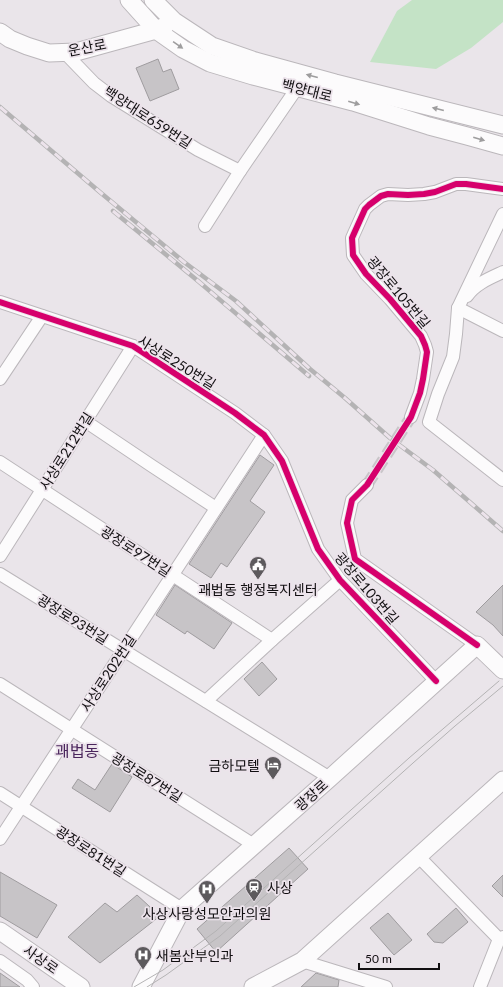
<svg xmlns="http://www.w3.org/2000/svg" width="503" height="987" font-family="Lato,'Noto Sans KR',sans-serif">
<rect width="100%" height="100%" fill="#eae5ea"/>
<!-- green -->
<polygon fill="#c4e3c6" points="412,0 503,0 503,22 471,48 436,69 370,62 397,11"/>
<!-- building -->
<g fill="#c7c4c7" stroke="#9f9c9f">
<polygon points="158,59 163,72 171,69 179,89 150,101 136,68"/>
<polygon points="260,455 274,465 250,501 265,512 227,567 221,563 211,578 189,564"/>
<polygon points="175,585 232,623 214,649 187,631 185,634 156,615"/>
<polygon points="503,585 503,636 493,625 476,612"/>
<polygon points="262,662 277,679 259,696 244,679"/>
<polygon points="112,764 132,777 110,812 72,788 78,779 95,790"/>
<polygon points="289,848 308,869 216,952 197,929"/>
<polygon points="0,872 57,905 37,938 0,916"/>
<polygon points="503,875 503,897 492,886"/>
<polygon points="137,895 160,916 100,963 68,937 105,903 117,912"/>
<polygon points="456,908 468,922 443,943 434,942 427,934"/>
<polygon points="388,913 412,940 394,955 370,928"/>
<polygon points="0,973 20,987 0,987"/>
<polygon points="316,973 339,980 338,987 301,987"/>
</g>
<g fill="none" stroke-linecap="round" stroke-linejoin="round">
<!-- minor-tunnel -->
<polyline stroke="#c9c5c9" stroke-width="12" stroke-dasharray="12 6" stroke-linecap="butt" points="367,485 411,417"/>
<defs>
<g id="minor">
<polyline points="64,52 94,83 111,96 198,150 240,171"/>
<polyline points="503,214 458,308 456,334 453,357 438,394 429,422 503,480"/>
<polyline points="205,226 240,171 297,88"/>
<path d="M467,296C475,284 490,278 503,272"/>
<polyline points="0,302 133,346 235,413 264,435 282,461 318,549 340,580 436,681"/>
<polyline points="458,308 503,331"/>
<polyline points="0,379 42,316"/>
<polyline points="411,417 420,393 423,379 427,352 425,345 421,336 390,299 366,274 353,255 352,238 365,209 369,205 381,196 388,194 408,195 424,194 435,192 456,184 466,184 503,189"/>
<polyline points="85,421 152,466 216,508"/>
<polyline points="0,462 272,640"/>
<polyline points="367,485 352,500 347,523 355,559 477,645"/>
<polyline points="0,556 133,346"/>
<polyline points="0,574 330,778"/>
<polyline points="0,684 254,845"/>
<polyline points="206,701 272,640 340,580"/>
<polyline points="0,793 182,909"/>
<polyline points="0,839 264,435"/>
<polyline points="418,856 499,939"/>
<polyline points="0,961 27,980 33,987"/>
<polyline points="302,961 386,987"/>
<polyline points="480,987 499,939 503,937"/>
</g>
<g id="secondary">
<polyline points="129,0 156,30 183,49 210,63 253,76 353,102 429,126 467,136 503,146"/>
<polyline points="153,0 174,21 212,46 255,61 335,83 503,125"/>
<polyline points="0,32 10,39 27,46 49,53 76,52 156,30 165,26"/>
<polyline points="0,931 81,987"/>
<polyline points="141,987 182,909 330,778 477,645 503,670"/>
<polyline points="253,987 302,961 503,780"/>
</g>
</defs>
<!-- minor casing -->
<use href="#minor" stroke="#bbb7bb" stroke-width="14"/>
<!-- secondary casing -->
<use href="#secondary" stroke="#bbb7bb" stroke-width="19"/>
<!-- minor -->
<use href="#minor" stroke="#fcfbfc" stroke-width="12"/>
<!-- secondary -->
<use href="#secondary" stroke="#fcfbfc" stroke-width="17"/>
<!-- tram -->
<g stroke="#b4b3b4" stroke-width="1">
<polyline points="134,987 163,970 216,931 409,758 499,681"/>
<polyline points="147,987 166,975 220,936 413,763 455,726 503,686"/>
</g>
<defs>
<g id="rail">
<polyline points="0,107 101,193 184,262 236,301 310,369 345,398 390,438 433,470 503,531"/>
<polyline points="113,211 198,281 309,376"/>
</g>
</defs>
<!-- rail casing -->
<use href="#rail" stroke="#b4b3b4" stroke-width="4.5"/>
<!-- rail -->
<use href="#rail" stroke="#ece3eb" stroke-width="3" stroke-dasharray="9" stroke-linecap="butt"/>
<defs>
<g id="cycleway">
<polyline points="0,302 133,346 235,413 264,435 282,461 318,549 340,580 436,681"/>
<polyline points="477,645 355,559 347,523 352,500 367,485 411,417 420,393 423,379 427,352 425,345 421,336 390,299 366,274 353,255 352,238 365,209 369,205 381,196 388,194 408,195 424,194 435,192 456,184 466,184 503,189"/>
</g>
</defs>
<!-- cycleway casing -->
<use href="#cycleway" stroke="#ece3eb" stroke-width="8"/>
<!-- cycleway -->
<use href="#cycleway" stroke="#d6006c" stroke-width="6"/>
</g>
<!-- one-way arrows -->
<defs><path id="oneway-solid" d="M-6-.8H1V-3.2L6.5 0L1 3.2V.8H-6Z"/></defs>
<g fill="#9e9d9e">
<use href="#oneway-solid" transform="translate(178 45) rotate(35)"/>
<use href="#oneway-solid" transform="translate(312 76) rotate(-165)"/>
<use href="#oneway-solid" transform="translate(354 103) rotate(16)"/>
<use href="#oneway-solid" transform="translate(438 109) rotate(-166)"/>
<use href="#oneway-solid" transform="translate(479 139) rotate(16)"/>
</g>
<!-- icons -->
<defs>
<symbol id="civic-pin" viewBox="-11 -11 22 30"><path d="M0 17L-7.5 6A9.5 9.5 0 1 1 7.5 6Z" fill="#5d5a5d" stroke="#ece3eb"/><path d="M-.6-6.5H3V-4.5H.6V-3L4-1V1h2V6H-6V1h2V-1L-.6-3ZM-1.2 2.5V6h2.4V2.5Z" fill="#fff"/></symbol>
<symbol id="hotel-pin" viewBox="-11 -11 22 30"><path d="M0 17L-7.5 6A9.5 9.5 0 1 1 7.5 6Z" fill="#5d5a5d" stroke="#ece3eb"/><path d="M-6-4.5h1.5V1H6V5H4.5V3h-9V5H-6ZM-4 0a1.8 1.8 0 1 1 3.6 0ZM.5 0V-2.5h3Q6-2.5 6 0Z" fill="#fff"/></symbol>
<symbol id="station-pin" viewBox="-11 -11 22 30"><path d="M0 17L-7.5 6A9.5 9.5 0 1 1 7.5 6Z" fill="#5d5a5d" stroke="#ece3eb"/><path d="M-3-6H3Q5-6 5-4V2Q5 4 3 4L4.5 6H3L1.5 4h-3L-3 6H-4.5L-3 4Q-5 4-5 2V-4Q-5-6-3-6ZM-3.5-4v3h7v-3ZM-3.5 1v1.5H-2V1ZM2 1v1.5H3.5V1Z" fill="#fff"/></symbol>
<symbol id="hospital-pin" viewBox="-11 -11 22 30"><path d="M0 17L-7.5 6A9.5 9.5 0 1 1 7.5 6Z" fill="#5d5a5d" stroke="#ece3eb"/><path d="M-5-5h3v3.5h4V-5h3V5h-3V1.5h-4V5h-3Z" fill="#fff"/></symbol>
</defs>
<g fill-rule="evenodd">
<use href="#civic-pin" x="248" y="555" width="20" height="27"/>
<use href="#hotel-pin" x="263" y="755" width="20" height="27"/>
<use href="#station-pin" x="244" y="877" width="20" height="27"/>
<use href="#hospital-pin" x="197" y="879" width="20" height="27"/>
<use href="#hospital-pin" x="133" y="945" width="20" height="27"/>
</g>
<g text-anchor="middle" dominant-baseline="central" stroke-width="3.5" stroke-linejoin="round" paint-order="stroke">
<!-- street labels -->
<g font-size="14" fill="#110f11" stroke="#ece3eb">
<text transform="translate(87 47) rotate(-11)">운산로</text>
<text transform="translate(307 90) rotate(14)">백양대로</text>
<text transform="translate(148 117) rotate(33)">백양대로659번길</text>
<text transform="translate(399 292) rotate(50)">광장로105번길</text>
<text transform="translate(177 362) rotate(32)">사상로250번길</text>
<text transform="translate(66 451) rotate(-58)">사상로212번길</text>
<text transform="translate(136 551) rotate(33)">광장로97번길</text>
<text transform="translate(367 588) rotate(49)">광장로103번길</text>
<text transform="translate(73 619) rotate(32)">광장로93번길</text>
<text transform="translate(108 673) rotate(-57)">사상로202번길</text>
<text transform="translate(147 777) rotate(32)">광장로87번길</text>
<text transform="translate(311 795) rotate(-42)">광장로</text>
<text transform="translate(91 851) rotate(33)">광장로81번길</text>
<text transform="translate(41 959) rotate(35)">사상로</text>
</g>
<!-- poi labels -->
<g font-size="14" fill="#110f11" stroke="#ece3eb">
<text x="258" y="589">괘법동 행정복지센터</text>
<text x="260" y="765" text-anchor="end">금하모텔</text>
<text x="267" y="887" text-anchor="start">사상</text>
<text x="207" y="913">사상사랑성모안과의원</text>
<text x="156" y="955" text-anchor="start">새봄산부인과</text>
</g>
<!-- quarter labels -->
<g font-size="16" fill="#4a255c" stroke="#ece3eb">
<text x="77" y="750">괘법동</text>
</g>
</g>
<!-- scale -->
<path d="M359 963v6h80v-6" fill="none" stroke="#110f11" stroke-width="2"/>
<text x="365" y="963" font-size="12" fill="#110f11" stroke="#ece3eb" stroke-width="3" paint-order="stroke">50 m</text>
</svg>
